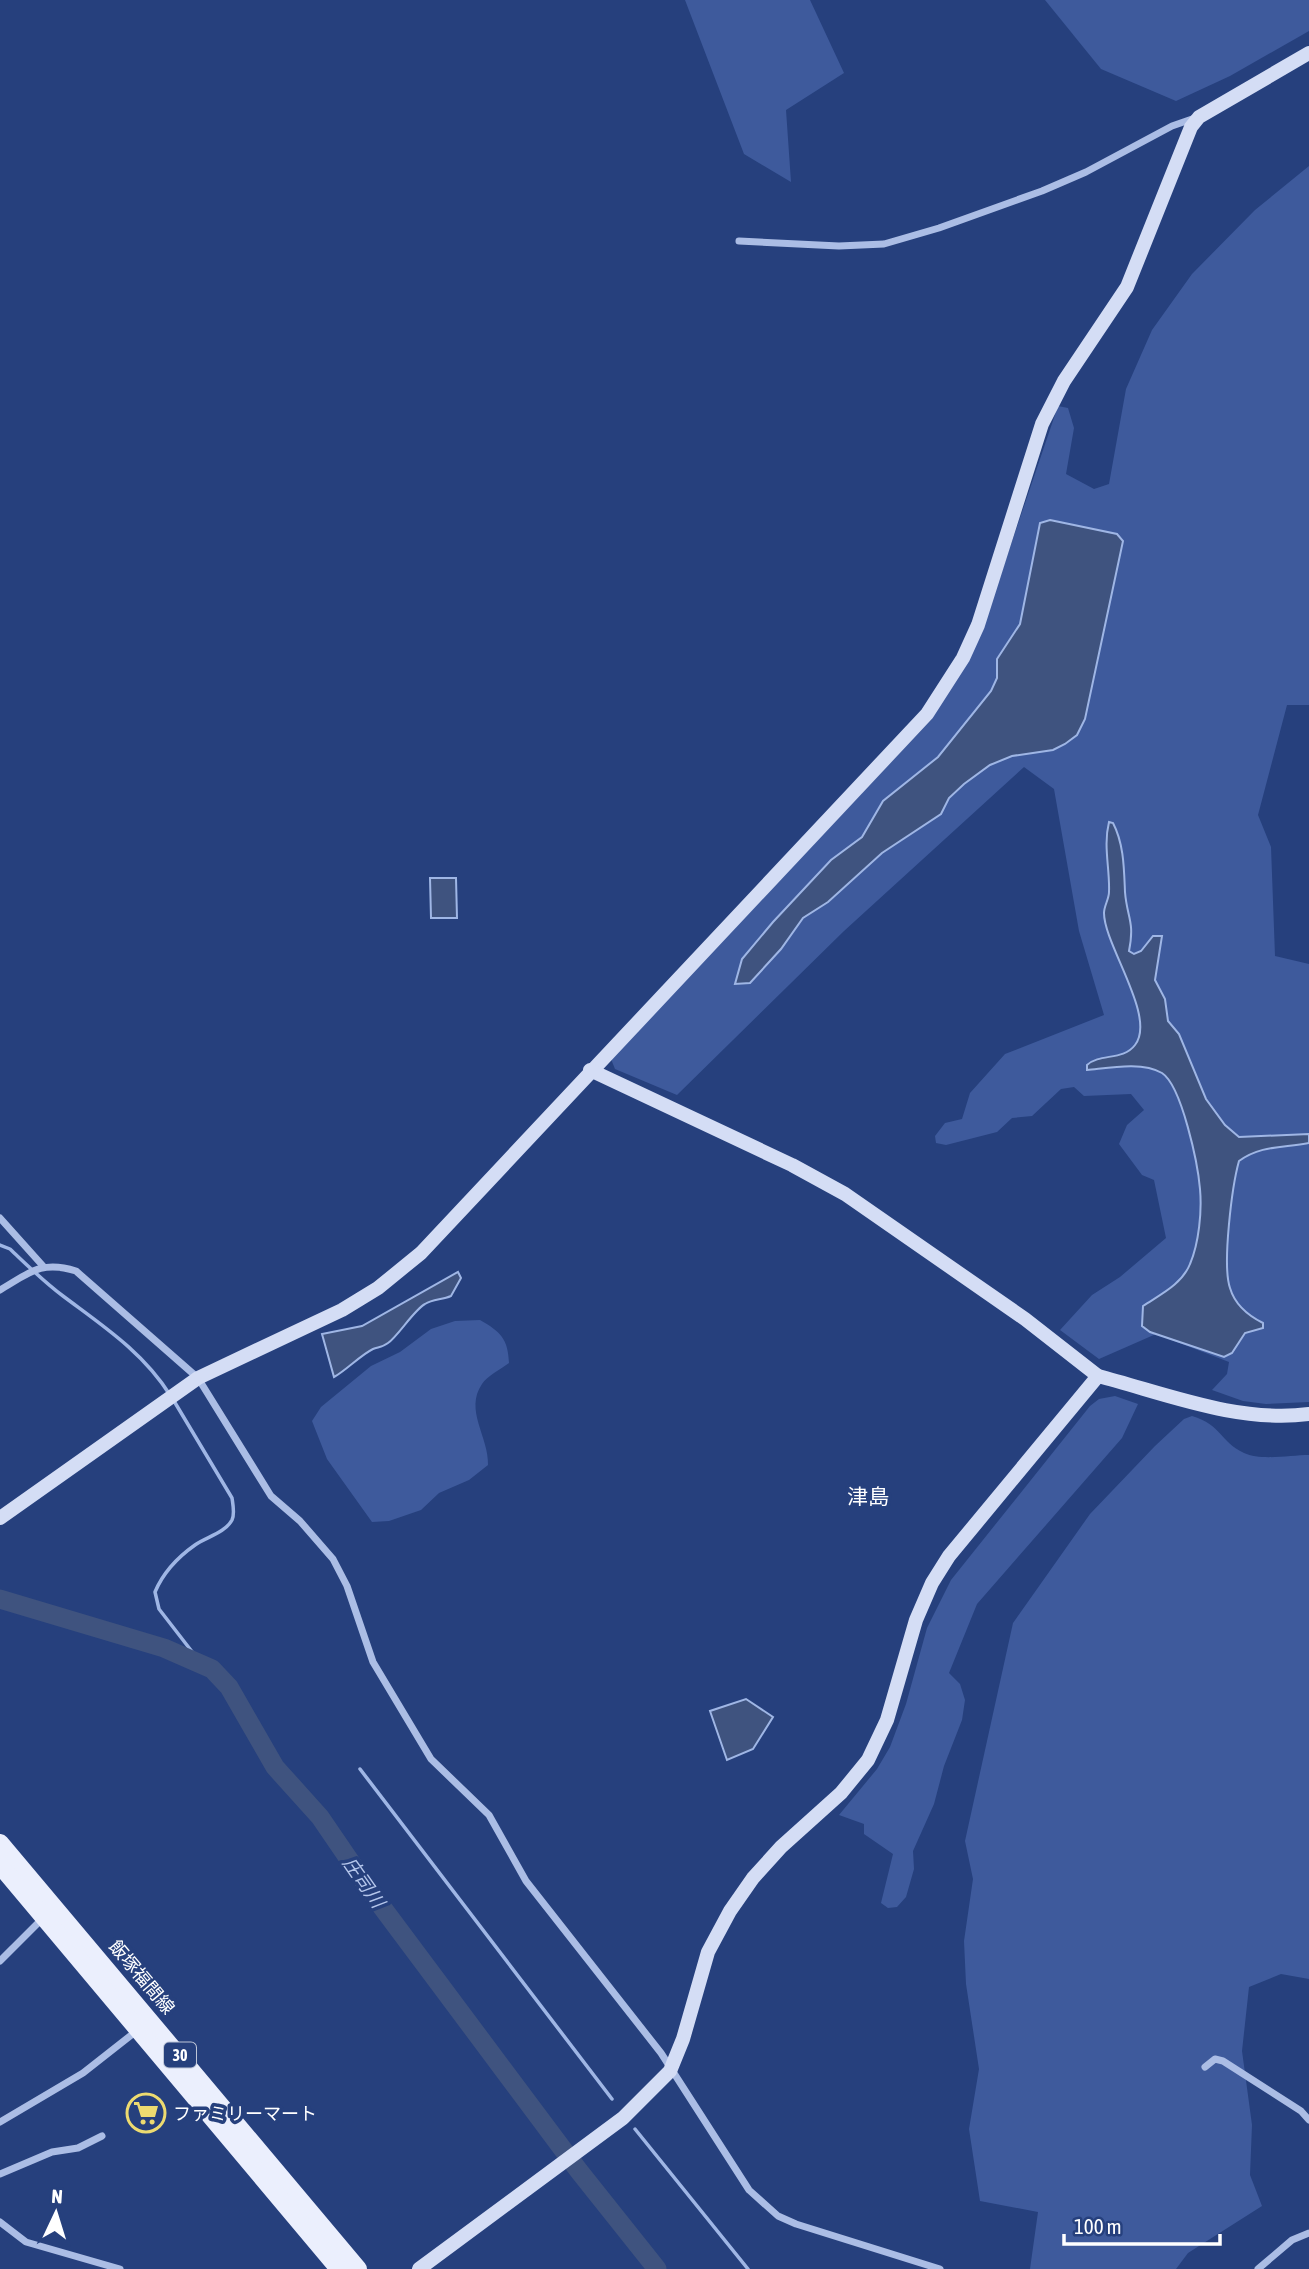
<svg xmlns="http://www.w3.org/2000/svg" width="1309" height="2269" font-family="'Asap Condensed','Noto Sans JP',sans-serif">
<rect width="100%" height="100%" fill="#26407d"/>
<!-- green -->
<g fill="#3e5a9c">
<polygon points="685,0 810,0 844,73 786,110 791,182 744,154"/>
<polygon points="1045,0 1309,0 1309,31 1230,76 1176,101 1101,69"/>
<polygon points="1309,166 1309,705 1287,705 1258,815 1271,847 1275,956 1309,964 1309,1402 1266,1404 1243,1401 1212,1390 1227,1374 1229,1362 1156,1334 1099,1359 1060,1330 1092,1295 1120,1277 1166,1238 1154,1180 1142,1175 1119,1144 1127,1125 1144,1110 1131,1094 1084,1096 1074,1087 1061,1089 1032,1116 1012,1118 997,1132 946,1145 936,1143 935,1136 945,1123 962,1119 970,1093 1005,1054 1104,1015 1079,931 1054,789 1024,767 844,931 677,1095 615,1069 611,1059 931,720 983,627 1058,406 1068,408 1074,428 1066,474 1094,489 1109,484 1126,389 1152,330 1192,274 1255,210"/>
<path d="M480,1320C501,1332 508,1339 509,1363C501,1369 487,1376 482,1384C464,1410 489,1437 488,1465L469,1480L439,1493L421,1510L389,1521L372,1522L327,1459L312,1421L321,1407L371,1366L400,1352L431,1329L455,1321Z"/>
<polygon points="1115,1396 1138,1404 1122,1438 977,1604 949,1673 960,1684 965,1700 962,1720 944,1766 934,1804 913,1851 914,1869 906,1897 897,1907 888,1908 881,1903 893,1854 864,1834 864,1824 839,1815 877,1769 890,1747 906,1704 927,1628 951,1580 1090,1406 1099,1399"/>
<path d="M1192,1416C1222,1425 1220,1442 1244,1453C1261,1461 1290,1455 1309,1455V1979L1281,1974L1249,1987L1242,2051L1252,2125L1250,2175L1262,2206L1188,2253L1176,2269H1030L1038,2212L980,2201L969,2129L979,2069L966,1984L964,1941L973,1879L965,1841L1013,1623L1090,1514L1155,1446L1184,1419Z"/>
</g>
<!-- water -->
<g fill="#3f537f" stroke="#9fb6e5" stroke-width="2">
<polygon points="1050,520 1117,534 1123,541 1085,719 1077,735 1065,744 1053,750 1012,756 990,765 964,784 949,798 941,814 882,853 828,902 803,918 781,949 750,983 735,984 742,959 773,922 831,860 862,837 883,801 938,757 991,691 997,678 997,659 1020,624 1040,523"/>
<path d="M1109,822L1113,823C1124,844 1124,869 1125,892C1127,918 1135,921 1129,951L1134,954L1141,951L1153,936H1162L1155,980L1165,999L1168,1021L1179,1034L1206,1099L1225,1125L1239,1137L1309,1134V1143C1283,1148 1261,1145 1239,1161C1232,1186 1222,1265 1230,1288C1235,1305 1247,1315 1263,1323V1328L1245,1333L1232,1353L1224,1357L1150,1332L1142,1326L1143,1306C1161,1294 1182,1284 1190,1264C1199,1243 1202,1211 1200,1189C1198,1165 1182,1086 1162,1073C1142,1061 1108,1068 1087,1070V1065C1100,1053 1123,1061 1135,1045C1157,1017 1104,945 1104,913C1104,906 1109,899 1109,892C1110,869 1103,846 1109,822Z"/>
<polygon points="430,878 456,878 457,918 431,918"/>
<path d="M458,1272L461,1278L451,1296C442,1300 433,1299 425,1304C414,1310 398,1336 388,1343C383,1347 378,1347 373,1349C362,1354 344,1372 334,1377L322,1334L362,1326Z"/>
<polygon points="746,1699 773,1717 753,1749 727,1760 710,1711"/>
</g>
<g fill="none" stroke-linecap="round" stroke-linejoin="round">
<!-- stream -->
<g stroke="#9fb6e5" stroke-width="3.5">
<path d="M0,1245L10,1249C27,1265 44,1282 63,1296C103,1326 143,1352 170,1395"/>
<path d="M174,1401L232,1498C233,1505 235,1514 232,1520C225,1533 206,1537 195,1545C178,1557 163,1573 155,1592L159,1609L200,1662"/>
<polyline points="360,1769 612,2099"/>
<polyline points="635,2129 748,2269"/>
</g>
<!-- river -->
<polyline stroke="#3f537f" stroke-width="19" points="0,1599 164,1648 212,1669 229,1687 275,1767 320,1817 376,1899 579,2171 657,2269"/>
<!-- street -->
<g stroke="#abbde5" stroke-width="7">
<polyline points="739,241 839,246 884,244 939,228 1042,191 1086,172 1172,126 1195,118"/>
<polyline points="0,1218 43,1266"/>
<path d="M0,1290C29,1273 41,1260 76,1271L198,1378L271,1496L300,1521L333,1559L347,1586L373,1662L431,1759L489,1815L526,1881L661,2053L749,2190L778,2216L796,2224L940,2269"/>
<polyline points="0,1961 44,1917"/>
<polyline points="1205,2067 1215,2059 1223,2061 1301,2111 1309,2120"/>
<polyline points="0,2122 83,2073 139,2029"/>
<polyline points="0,2174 52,2152 78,2148 102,2136"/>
<polyline points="0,2222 26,2242 120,2269"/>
<polyline points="1258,2269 1292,2240 1309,2233"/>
</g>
<!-- secondary -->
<g stroke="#d4ddf5" stroke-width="14">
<path d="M1098,1376C1167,1394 1237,1423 1309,1414"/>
<polyline points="0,1518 198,1378 342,1310 378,1288 421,1253 927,714 963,658 978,625 1042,424 1064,381 1127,287 1191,127 1199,117 1309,53"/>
<polyline points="419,2269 623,2118 670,2071 683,2039 708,1952 730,1911 753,1878 781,1847 841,1793 868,1760 887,1720 916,1620 932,1583 949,1556 1098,1376 1025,1319 845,1194 792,1165 590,1070"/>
</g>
<!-- primary -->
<g stroke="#ebeffd" stroke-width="18">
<polyline points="0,1843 358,2269"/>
<polyline points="0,1865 339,2269"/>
</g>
</g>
<!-- icons -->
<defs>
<symbol id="supermarket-ring" viewBox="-11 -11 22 22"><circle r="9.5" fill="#26407d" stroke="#eddb70" stroke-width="1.5"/><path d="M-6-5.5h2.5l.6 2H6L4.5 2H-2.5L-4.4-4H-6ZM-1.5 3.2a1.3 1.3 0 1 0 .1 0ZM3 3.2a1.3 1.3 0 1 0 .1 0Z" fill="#eddb70"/></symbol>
</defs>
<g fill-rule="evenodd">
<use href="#supermarket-ring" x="124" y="2091" width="44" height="44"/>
</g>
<g text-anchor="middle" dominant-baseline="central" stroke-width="7" stroke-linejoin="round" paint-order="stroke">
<!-- shield labels -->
<rect fill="#26407d" stroke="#bec6d8" stroke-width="2" x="164" y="2042.5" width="32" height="25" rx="5"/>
<g font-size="16" font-weight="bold" fill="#fff">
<text x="180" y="2055">30</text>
</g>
<!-- street labels -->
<g font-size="18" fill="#fff" stroke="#26407d">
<text transform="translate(142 1977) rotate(50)">飯塚福間線</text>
</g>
<!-- poi labels -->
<g font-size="18" fill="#fff" stroke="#26407d" text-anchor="start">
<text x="173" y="2113">ファミリーマート</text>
</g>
<!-- water labels -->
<g font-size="19" font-style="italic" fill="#b6c7ec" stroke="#26407d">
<text transform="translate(364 1882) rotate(55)">庄司川</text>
</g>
<!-- quarter labels -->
<g font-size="21" fill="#fff" stroke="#26407d">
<text x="868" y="1496">津島</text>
</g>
</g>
<!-- north arrow -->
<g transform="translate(56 2213) rotate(4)" stroke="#26407d" stroke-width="5" paint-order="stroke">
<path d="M0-5L12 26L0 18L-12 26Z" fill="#ffffff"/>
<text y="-10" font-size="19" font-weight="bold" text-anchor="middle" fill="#ffffff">N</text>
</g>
<!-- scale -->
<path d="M1064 2234v10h156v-10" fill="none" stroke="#ffffff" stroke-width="3.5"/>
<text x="1074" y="2234" font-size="21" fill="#ffffff" stroke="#26407d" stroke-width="5" paint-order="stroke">100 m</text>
</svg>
